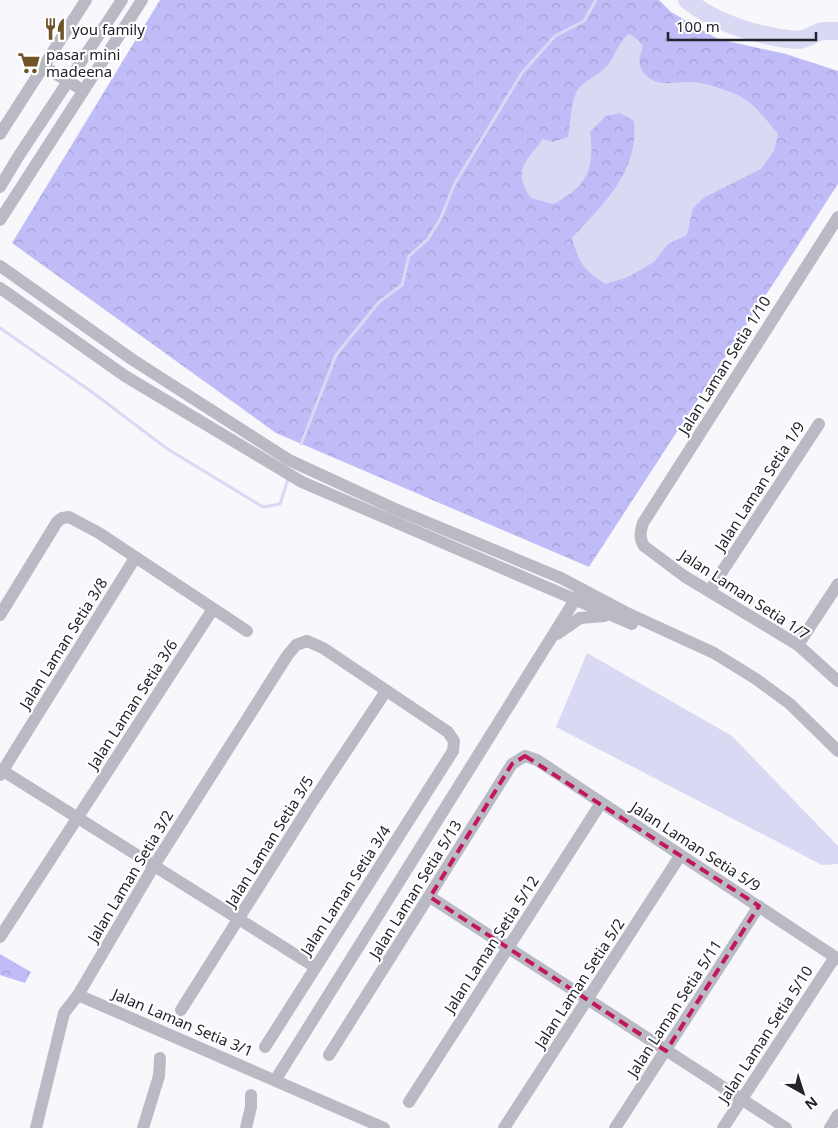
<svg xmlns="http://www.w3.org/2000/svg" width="838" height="1128" font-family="'Noto Sans',sans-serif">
<defs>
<pattern id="park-crowns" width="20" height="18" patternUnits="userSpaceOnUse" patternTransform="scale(1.25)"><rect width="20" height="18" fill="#c0bcf7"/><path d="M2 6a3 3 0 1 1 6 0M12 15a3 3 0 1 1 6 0" fill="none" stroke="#a5a1d4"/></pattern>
</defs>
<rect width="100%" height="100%" fill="#f7f7fc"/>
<!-- park -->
<g fill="url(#park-crowns)">
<polygon points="160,0 659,0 671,12 718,39 786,54 838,71 838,184 589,567 276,433 12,243"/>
<polygon points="0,954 31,972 25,983 0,975"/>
</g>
<!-- water -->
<g fill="#dad9f4">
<path d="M629,34L636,38L643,46C640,55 637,63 643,72C657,91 680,79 700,83C711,85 723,89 733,93C753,100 765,119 778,134L774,151L761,169L705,197L693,208L687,235L668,244L654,262L628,277L606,284C584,271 579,263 572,238C604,204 639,171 634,121L620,113L606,116L590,132C595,169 587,187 553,204L531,198C512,170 525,163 543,139L553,142L568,137C571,123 570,104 577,91C583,81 597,76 605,68C616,57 616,44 629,34Z"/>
<polygon points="587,653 732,736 838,846 838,864 822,865 556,727"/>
</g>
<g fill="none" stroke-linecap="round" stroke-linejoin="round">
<!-- stream -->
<g stroke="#dad9f4" stroke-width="3">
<polyline points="0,328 92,392 166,448 263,507 280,504 288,479"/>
<polyline points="301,444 336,355 379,302 402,285 409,256 428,239 441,218 454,185 522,73 555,36 584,21 596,0"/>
</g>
<!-- river -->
<path stroke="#dad9f4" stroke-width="18" d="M687,0C715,23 760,37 797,40C806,40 814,33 823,31C828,31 833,31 838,31"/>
<!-- minor -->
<g stroke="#babac5" stroke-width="12">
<polyline points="43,66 76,86"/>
<polyline points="0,134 86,0"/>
<polyline points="0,187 18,157 122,0"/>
<path d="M838,217L643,523C640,533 639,538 644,546L684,576L798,645L838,681"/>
<polyline points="0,220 142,0"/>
<polyline points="0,266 133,360 289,460 395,509 561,578 629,614 714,653 756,679 790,704 838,751"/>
<polyline points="0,288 125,376 302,482 632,624"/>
<polyline points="710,590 819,424"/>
<polyline points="0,615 57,522 62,518 69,517 99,533 247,631"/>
<polyline points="557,634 580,618 604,616"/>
<polyline points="798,645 838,584"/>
<polyline points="0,769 315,967"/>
<polyline points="0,775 135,558"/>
<polyline points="430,897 786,1128"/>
<polyline points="0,937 213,609"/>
<polyline points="78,995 384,1128"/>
<polyline points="181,1010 309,807 386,691"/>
<polyline points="329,1055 512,764 525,756 537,760 838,959"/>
<polyline points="276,1079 578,595"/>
<polyline points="409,1102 601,803"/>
<polyline points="36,1128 64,1013 78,995 155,864 287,656 296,645 307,641 323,648 448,732 454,741 453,751 265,1047"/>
<polyline points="143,1128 159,1076 160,1058"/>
<polyline points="246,1128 251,1107 251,1095"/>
<polyline points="504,1128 680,856"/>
<polyline points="615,1128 759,906"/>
<polyline points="723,1128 835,957"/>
<polyline points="830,1128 838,1115"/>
</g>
</g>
<!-- marked area -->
<path fill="none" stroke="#c2185b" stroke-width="4" stroke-dasharray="10 6" stroke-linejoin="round" d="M525,756L759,906L666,1051L430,897L512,764Z"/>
<!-- icons -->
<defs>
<symbol id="restaurant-bare" viewBox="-9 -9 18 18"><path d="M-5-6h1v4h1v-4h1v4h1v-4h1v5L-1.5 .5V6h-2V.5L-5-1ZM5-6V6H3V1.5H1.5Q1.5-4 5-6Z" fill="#705427" stroke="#fff" stroke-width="2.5" paint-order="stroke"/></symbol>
<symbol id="supermarket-bare" viewBox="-9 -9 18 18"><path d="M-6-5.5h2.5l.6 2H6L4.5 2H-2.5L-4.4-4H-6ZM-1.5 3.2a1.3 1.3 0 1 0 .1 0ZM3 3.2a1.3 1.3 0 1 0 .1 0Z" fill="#705427" stroke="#fff" stroke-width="2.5" paint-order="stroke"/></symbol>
</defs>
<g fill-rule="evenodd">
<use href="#restaurant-bare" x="39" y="13" width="32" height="32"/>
<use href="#supermarket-bare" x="13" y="47" width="32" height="32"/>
</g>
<g text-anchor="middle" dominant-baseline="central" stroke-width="4.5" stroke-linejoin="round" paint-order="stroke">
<!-- poi labels -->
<g font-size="15" fill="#23232c" stroke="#fff" text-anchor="start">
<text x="72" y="29">you family</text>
<text x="46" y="54">pasar mini<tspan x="46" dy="17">madeena</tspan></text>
</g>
<!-- street labels -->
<g font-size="15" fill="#23232c" stroke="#fff">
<text transform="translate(724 365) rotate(-58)">Jalan Laman Setia 1/10</text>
<text transform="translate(759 486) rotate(-57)">Jalan Laman Setia 1/9</text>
<text transform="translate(745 594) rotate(33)">Jalan Laman Setia 1/7</text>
<text transform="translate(63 643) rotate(-58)">Jalan Laman Setia 3/8</text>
<text transform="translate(132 704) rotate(-57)">Jalan Laman Setia 3/6</text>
<text transform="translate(269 841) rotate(-58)">Jalan Laman Setia 3/5</text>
<text transform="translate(696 846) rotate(33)">Jalan Laman Setia 5/9</text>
<text transform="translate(130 876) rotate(-59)">Jalan Laman Setia 3/2</text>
<text transform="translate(415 889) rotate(-58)">Jalan Laman Setia 5/13</text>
<text transform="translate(345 890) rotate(-57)">Jalan Laman Setia 3/4</text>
<text transform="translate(491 944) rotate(-57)">Jalan Laman Setia 5/12</text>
<text transform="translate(579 983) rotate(-57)">Jalan Laman Setia 5/2</text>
<text transform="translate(674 1008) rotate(-57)">Jalan Laman Setia 5/11</text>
<text transform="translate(183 1022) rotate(23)">Jalan Laman Setia 3/1</text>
<text transform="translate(765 1034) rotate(-57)">Jalan Laman Setia 5/10</text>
</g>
</g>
<!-- north arrow -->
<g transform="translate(803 1093) rotate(141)" stroke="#ffffff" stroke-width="4" paint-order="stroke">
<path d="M0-4L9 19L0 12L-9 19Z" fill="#23232c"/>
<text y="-8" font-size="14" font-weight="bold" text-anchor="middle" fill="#23232c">N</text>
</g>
<!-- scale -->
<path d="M668 32v8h148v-8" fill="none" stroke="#23232c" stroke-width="2.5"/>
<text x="676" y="32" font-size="15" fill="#23232c" stroke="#ffffff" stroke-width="4" paint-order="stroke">100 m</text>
</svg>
